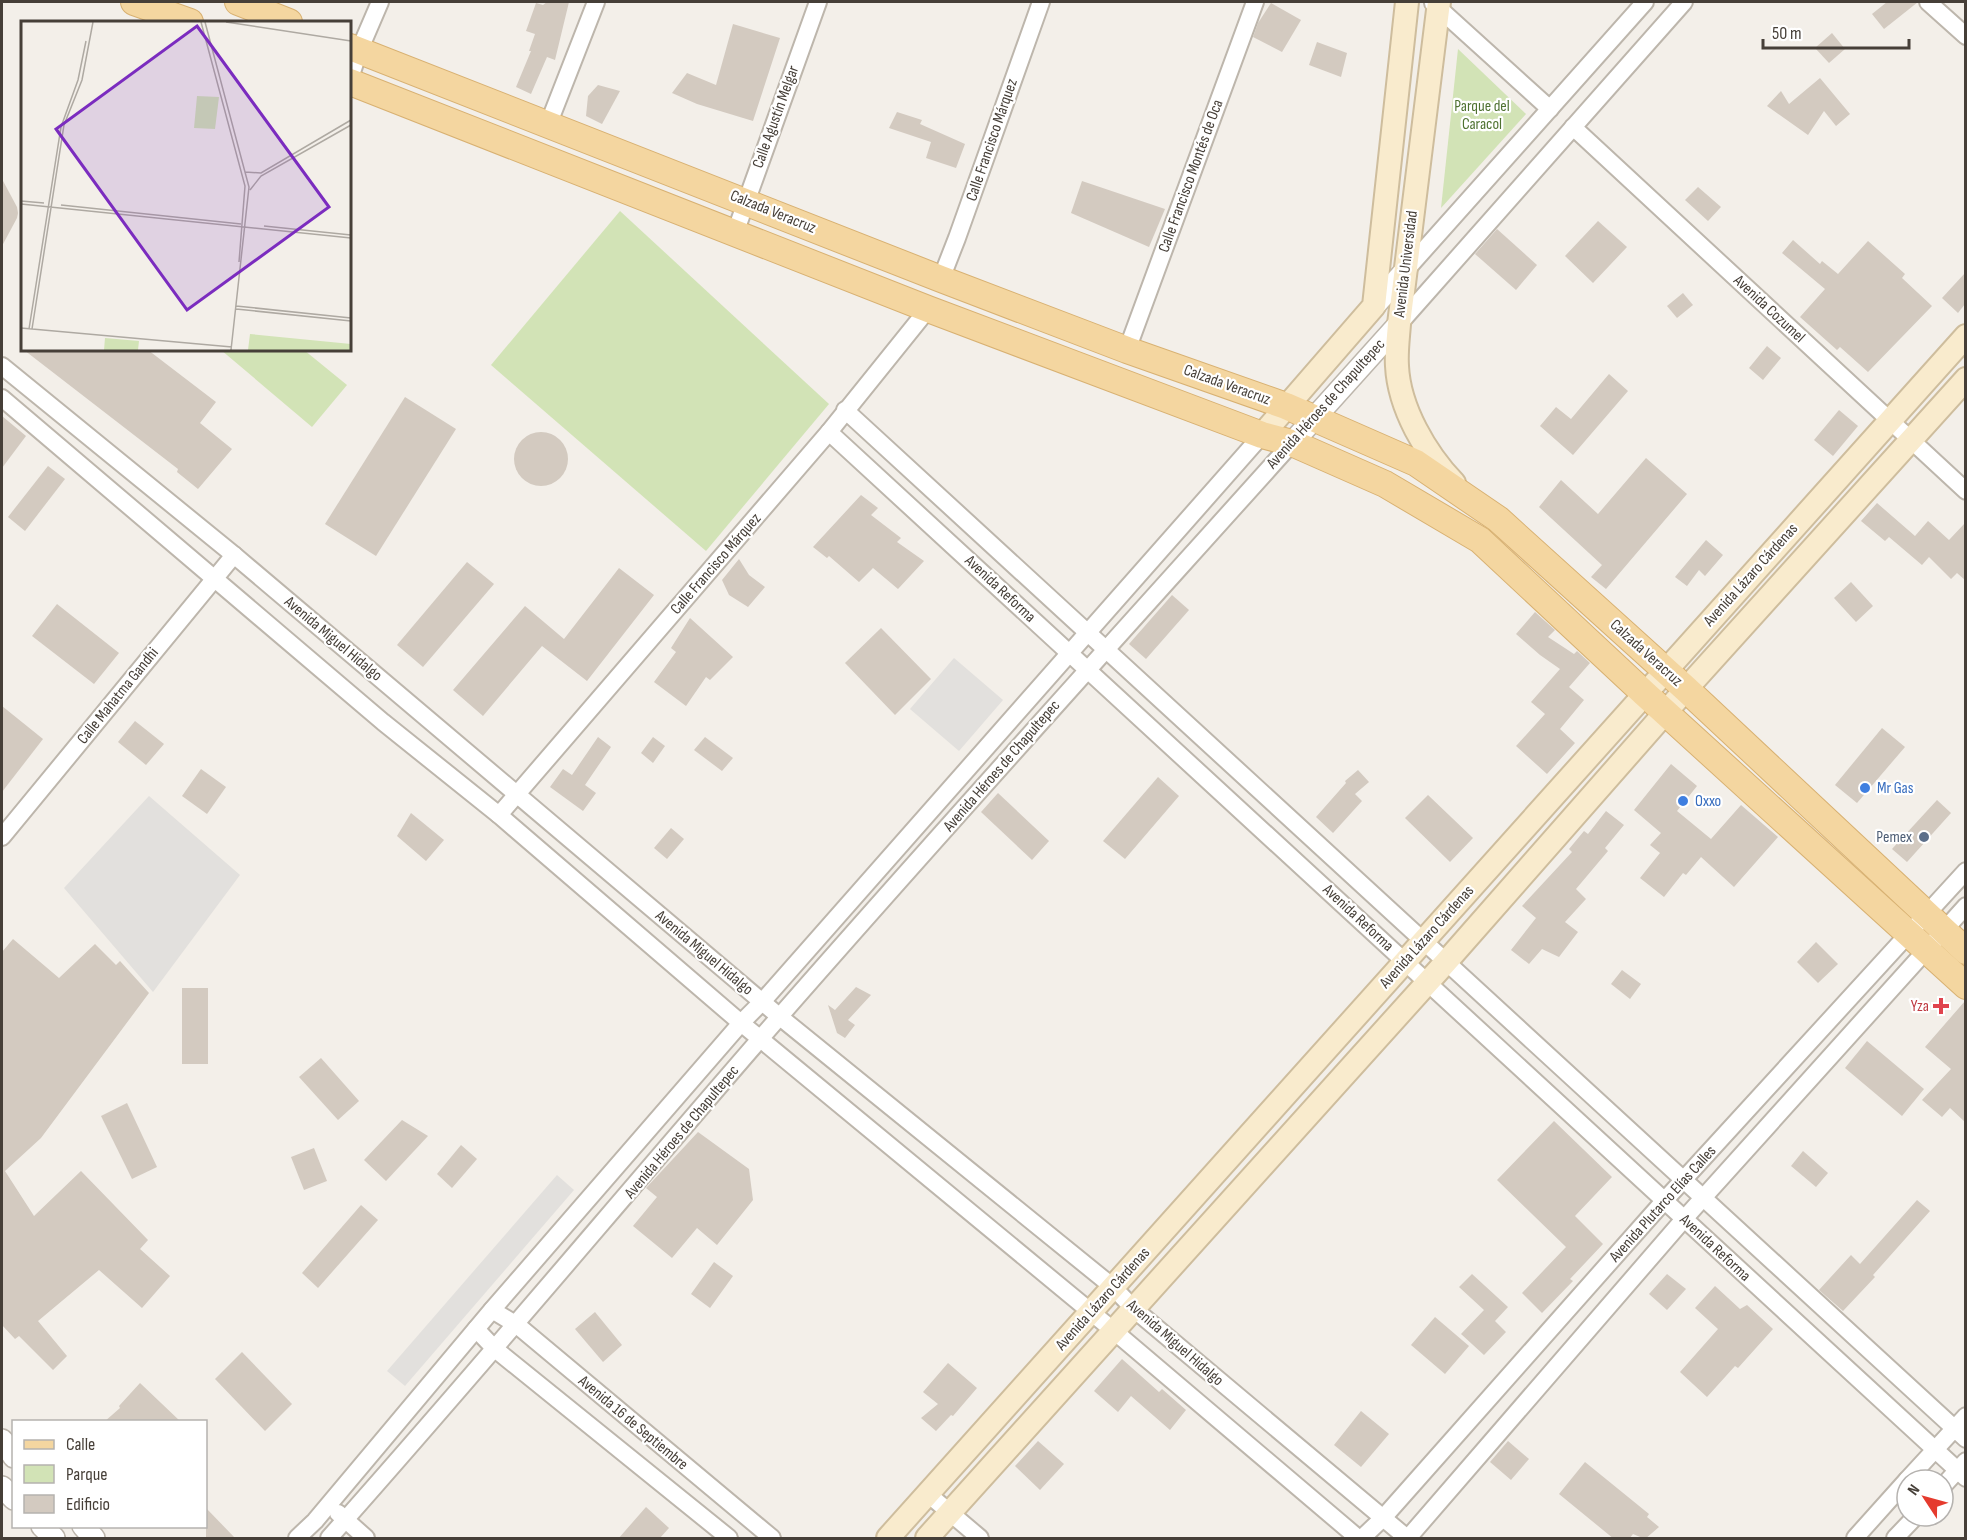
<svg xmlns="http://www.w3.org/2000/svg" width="1967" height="1540" font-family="'Sofia Sans Condensed',sans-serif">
<rect width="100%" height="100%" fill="#f3efe9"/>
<!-- green -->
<g fill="#d2e3b6">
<polygon points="1458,49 1526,114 1441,208"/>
<polygon points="620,211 829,404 706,551 491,365"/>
<polygon points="221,350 304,350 347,385 312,427"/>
</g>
<!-- parking -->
<g fill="#e2e0dd">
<polygon points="954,658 1003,700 959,751 910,709"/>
<polygon points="149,796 240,875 153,992 64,888"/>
<polygon points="557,1175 574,1190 405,1386 387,1371"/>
</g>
<!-- building -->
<g fill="#d3cac0">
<polygon points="547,2 569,2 555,60 547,57 531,94 516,87 531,51 529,51 535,34 526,31 536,3 543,5"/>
<polygon points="1887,2 1918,2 1884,29 1872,14"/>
<polygon points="1271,3 1301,20 1282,52 1253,37 1258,23"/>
<polygon points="733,24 780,38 753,121 697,104 672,93 687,73 716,85"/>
<polygon points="1832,33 1845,49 1829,63 1815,48"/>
<polygon points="1317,42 1347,53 1341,77 1309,65"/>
<polygon points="1820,78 1850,114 1836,126 1824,111 1808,135 1767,106 1781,91 1789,104"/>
<polygon points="598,85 620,91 602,124 586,116 588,96"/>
<polygon points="897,112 922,120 920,124 965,144 956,168 926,158 931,142 889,128"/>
<polygon points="2,179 17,207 18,213 17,218 2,246"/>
<polygon points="1082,181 1165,209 1149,247 1071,213"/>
<polygon points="1698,187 1721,207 1708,221 1685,200"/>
<polygon points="1598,221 1627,247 1593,283 1565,256"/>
<polygon points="1497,229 1537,265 1516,290 1475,254"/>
<polygon points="1793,240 1820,264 1822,261 1838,274 1868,241 1905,274 1902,278 1932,306 1868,372 1840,347 1837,350 1800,317 1825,289 1782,253"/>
<polygon points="1965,273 1965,304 1958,313 1942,298"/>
<polygon points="1683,293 1693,305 1677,318 1667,306"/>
<polygon points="1767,346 1781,358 1763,380 1749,368"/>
<polygon points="24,350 148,350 216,402 200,423 232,449 198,489 177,472 178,469"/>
<polygon points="1609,374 1628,391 1573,455 1540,426 1556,407 1571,419"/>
<polygon points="405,397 456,429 376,556 325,524"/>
<polygon points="1839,410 1858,426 1833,456 1814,440"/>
<polygon points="2,416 26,436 2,468"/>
<circle cx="541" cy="459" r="27"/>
<polygon points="1646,458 1687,494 1606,589 1591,577 1602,565 1539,507 1561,480 1598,514"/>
<polygon points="48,466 65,479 25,531 8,517"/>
<polygon points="861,495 878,508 871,515 901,538 897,542 924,561 898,589 873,568 859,582 829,556 827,558 813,547"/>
<polygon points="1877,503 1915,536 1928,521 1949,540 1965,523 1965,580 1957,573 1951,579 1929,557 1922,565 1889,537 1885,541 1861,521"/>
<polygon points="1706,540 1723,555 1705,576 1699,570 1687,586 1675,577"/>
<polygon points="739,559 749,575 765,587 748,607 729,595 722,580"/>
<polygon points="467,562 494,584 423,667 397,645"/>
<polygon points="619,568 654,595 587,681 542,646 483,716 453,690 525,606 564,639"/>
<polygon points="1851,582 1873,606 1856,622 1834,598"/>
<polygon points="1172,595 1189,610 1146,659 1129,644"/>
<polygon points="57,604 119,653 94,684 32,636"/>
<polygon points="1535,612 1555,630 1548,637 1574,654 1577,651 1590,663 1569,687 1584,700 1560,729 1575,743 1547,774 1516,746 1545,714 1531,702 1560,669 1540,655 1516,634"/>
<polygon points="690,618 733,657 710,680 706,677 686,706 654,682 676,652 671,648"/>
<polygon points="881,628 931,679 895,715 845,663"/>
<polygon points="2,706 43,739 2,792"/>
<polygon points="135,721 164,744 146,765 118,742"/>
<polygon points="1882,728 1905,747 1857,803 1835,785"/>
<polygon points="598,737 611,747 585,785 596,793 583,811 550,787 563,769 572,775"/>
<polygon points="653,737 665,746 653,763 641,753"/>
<polygon points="705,737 733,758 722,771 694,750"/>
<polygon points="1671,764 1697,786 1677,811 1711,839 1741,805 1778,837 1734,887 1701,857 1686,875 1683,873 1664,897 1640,878 1660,853 1650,845 1661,833 1634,810"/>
<polygon points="201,769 226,787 207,814 182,796"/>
<polygon points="1358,770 1369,782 1355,794 1362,801 1333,833 1316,817 1346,783 1345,781"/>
<polygon points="1158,777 1179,796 1125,859 1103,841"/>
<polygon points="998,793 1049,841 1032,860 981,812"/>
<polygon points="1428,795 1473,838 1450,862 1405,818"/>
<polygon points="1937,800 1951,813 1907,862 1892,849"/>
<polygon points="1606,811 1624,825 1605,848 1608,851 1576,889 1586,899 1565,922 1578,932 1559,957 1542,949 1529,964 1511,950 1536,918 1522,906 1572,852 1569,849 1584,831 1588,834"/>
<polygon points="411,813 444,840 426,861 397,836"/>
<polygon points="671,828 684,839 667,859 654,848"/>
<polygon points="13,939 59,978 95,944 116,965 120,961 149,993 41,1138 5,1171 34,1216 81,1171 148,1240 140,1249 170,1276 142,1308 99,1270 38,1321 67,1356 53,1370 19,1336 15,1339 2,1325 2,952"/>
<polygon points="1816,942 1838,964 1818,983 1797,962"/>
<polygon points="1622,970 1641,984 1630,999 1611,984"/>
<polygon points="856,987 871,995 848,1020 855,1025 845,1038 837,1033 828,1005 835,1010"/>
<rect x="182" y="988" width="26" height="76"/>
<polygon points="1965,1001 1965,1122 1950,1108 1942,1117 1922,1100 1951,1069 1925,1047"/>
<polygon points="1867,1041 1924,1089 1902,1116 1845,1068"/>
<polygon points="321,1058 359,1101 338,1120 299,1077"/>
<polygon points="127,1103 157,1167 132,1179 101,1116"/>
<polygon points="402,1120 428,1136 386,1181 364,1160"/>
<polygon points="1554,1121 1612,1177 1575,1216 1603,1244 1570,1279 1573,1281 1542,1313 1522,1293 1566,1247 1497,1180"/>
<polygon points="698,1132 749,1169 753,1200 717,1245 697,1228 672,1258 633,1226 657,1197 646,1188"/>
<polygon points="461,1145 477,1159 452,1188 437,1174"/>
<polygon points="314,1148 327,1181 304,1190 291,1157"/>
<polygon points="1803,1151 1828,1173 1816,1187 1791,1166"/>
<polygon points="1917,1200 1930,1211 1873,1275 1875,1277 1843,1311 1819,1290 1851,1255 1860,1264"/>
<polygon points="361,1205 378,1220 318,1288 302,1273"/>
<polygon points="714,1262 733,1276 710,1308 691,1294"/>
<polygon points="1472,1274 1508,1307 1495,1321 1506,1332 1484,1355 1461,1334 1484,1310 1459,1287"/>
<polygon points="1667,1274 1686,1289 1667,1310 1649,1294"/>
<polygon points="1715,1286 1740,1309 1747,1305 1773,1329 1738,1368 1735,1366 1707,1397 1680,1372 1718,1329 1695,1308"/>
<polygon points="595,1312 622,1345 603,1362 575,1329"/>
<polygon points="1435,1317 1469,1346 1445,1374 1411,1345"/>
<polygon points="242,1352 292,1404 265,1431 215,1379"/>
<polygon points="1122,1359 1159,1392 1162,1389 1186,1410 1170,1430 1131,1396 1118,1412 1094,1391"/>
<polygon points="948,1363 977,1388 953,1416 951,1415 936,1431 921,1418 938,1404 923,1392"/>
<polygon points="140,1383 181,1422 104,1422 120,1408 119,1406"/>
<polygon points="1361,1411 1389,1434 1361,1467 1334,1445"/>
<polygon points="1038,1441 1064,1464 1040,1490 1015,1466"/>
<polygon points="1508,1441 1529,1459 1511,1480 1490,1462"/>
<polygon points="1585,1462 1649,1514 1647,1517 1659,1527 1645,1539 1633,1534 1629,1539 1614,1539 1559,1494"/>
<polygon points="646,1507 669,1528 659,1539 618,1539"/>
<polygon points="206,1508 236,1539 206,1539"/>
</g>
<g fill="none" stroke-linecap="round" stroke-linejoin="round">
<defs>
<g id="minor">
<polyline points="1928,2 1966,36"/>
<polyline points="1433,3 1550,109"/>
<polyline points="350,78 359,51 380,2"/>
<polyline points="548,125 596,2"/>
<polyline points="1573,127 1966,491"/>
<polyline points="735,233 818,2"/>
<polyline points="1406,270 1645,2"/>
<polyline points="941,279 957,238 1041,2"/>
<polyline points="1399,324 1684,2"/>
<polyline points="1127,350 1255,2"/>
<polyline points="2,366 234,555 780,1017 1113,1287 1134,1309 1407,1538"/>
<polyline points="2,398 383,722 499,815 741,1023 1114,1331 1358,1538"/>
<polyline points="845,410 1966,1439"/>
<polyline points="829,432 1966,1478"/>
<polyline points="499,815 829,432 928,309"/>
<polyline points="2,837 234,555"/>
<polyline points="492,1310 517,1325 772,1538"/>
<polyline points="476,1329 495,1349 729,1538"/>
<polyline points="1907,1480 1966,1416"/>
<polyline points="1943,1486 1966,1461"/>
<polyline points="928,1494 980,1538"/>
<polyline points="338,1513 366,1538"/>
<polyline points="297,1538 315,1521 492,1310 741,1023 762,1002 1262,435"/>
<path d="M329,1538C475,1374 616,1205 760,1039C935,838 1114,641 1292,443"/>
<polyline points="1362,1538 1383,1518 1664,1201 1966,871"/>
<polyline points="1408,1538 1684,1219 1966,906"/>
<polyline points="1855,1538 1907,1480"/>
<polyline points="1895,1538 1916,1516"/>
</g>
<g id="tertiary">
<polyline points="1374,306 1406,270"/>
<polyline points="1292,443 1399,324"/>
<polyline points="2,1440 14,1457"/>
<polyline points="2,1487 14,1499"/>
<polyline points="42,1526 54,1538"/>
<polyline points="83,1526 94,1538"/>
</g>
<g id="secondary">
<path d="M1439,2L1399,324C1398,338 1396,352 1397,366C1399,408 1426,454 1454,483"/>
<polyline points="1262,435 1374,306 1407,2"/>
<polyline points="888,1538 1966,336"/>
<polyline points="927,1538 1446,962 1686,689 1966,379"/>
</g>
<g id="primary">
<polyline points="134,2 190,22"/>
<polyline points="238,2 289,22"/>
<polyline points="350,47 941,279 1127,350 1286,406 1416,463 1498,519 1686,689 1966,951"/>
<polyline points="350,82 928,309 1262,435 1292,443 1385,484 1480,540 1645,694 1966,986"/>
</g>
</defs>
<!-- minor casing -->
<use href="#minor" stroke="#bdb6ac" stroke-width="20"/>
<!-- tertiary casing -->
<use href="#tertiary" stroke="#bdb6ac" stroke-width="24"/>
<!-- secondary casing -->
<use href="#secondary" stroke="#cebd9d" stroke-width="26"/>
<!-- primary casing -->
<use href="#primary" stroke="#d8b172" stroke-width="28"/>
<!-- minor -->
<use href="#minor" stroke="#fff" stroke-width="16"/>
<!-- tertiary -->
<use href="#tertiary" stroke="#fff" stroke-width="21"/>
<!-- secondary -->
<use href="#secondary" stroke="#f9ebcd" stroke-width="22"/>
<!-- primary -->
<use href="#primary" stroke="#f4d6a0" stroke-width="26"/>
</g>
<!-- markers -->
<g fill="#3f7fe0" stroke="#fff" stroke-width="2">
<circle cx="1865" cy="788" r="6"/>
<circle cx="1683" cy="801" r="6"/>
</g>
<circle fill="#5c6f8a" stroke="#fff" stroke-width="2" cx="1924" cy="837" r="6"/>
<path fill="#e0444e" stroke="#fff" stroke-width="2" d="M1938 997h6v6h6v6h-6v6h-6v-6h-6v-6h6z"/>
<g text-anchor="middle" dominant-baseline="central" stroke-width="4.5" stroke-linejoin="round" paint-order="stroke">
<!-- park labels -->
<g font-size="16" fill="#4f7231" stroke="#fff">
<text x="1482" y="106">Parque del<tspan x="1482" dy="18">Caracol</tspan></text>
</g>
<!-- street labels -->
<g font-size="16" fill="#463f38" stroke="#fff">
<text transform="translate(776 117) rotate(-70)">Calle Agustín Melgar</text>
<text transform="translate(992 140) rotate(-71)">Calle Francisco Márquez</text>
<text transform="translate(1191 176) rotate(-70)">Calle Francisco Montés de Oca</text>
<text transform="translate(773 212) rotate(22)">Calzada Veracruz</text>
<text transform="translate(1406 264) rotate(-83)">Avenida Universidad</text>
<text transform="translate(1769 309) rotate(43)">Avenida Cozumel</text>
<text transform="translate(1227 385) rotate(20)">Calzada Veracruz</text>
<text transform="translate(1326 404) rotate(-48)">Avenida Héroes de Chapultepec</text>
<text transform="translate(716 564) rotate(-49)">Calle Francisco Márquez</text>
<text transform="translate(1751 575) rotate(-48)">Avenida Lázaro Cárdenas</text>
<text transform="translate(1000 589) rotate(43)">Avenida Reforma</text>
<text transform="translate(333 639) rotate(40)">Avenida Miguel Hidalgo</text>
<text transform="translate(1646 653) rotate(42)">Calzada Veracruz</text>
<text transform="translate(118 696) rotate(-51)">Calle Mahatma Gandhi</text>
<text transform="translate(1002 766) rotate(-49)">Avenida Héroes de Chapultepec</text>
<text transform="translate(1358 918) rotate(43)">Avenida Reforma</text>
<text transform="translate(1427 937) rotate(-48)">Avenida Lázaro Cárdenas</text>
<text transform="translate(704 953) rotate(40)">Avenida Miguel Hidalgo</text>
<text transform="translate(682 1132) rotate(-50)">Avenida Héroes de Chapultepec</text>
<text transform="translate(1663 1204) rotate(-48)">Avenida Plutarco Elías Calles</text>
<text transform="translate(1715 1248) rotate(43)">Avenida Reforma</text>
<text transform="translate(1103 1299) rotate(-48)">Avenida Lázaro Cárdenas</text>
<text transform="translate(1175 1343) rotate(41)">Avenida Miguel Hidalgo</text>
<text transform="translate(633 1423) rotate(40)">Avenida 16 de Septiembre</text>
</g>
<!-- shop labels -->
<g font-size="16" fill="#366cbe" stroke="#fff" text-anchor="start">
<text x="1877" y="788">Mr Gas</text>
<text x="1695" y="801">Oxxo</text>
</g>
<!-- service labels -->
<g font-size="16" fill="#4e5e75" stroke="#fff" text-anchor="end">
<text x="1912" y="837">Pemex</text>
</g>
<!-- health labels -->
<g font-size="16" fill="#be3a42" stroke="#fff" text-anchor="end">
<text x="1929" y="1006">Yza</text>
</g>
</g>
<!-- overview -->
<g transform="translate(21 21)">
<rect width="330" height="330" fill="#f3efe9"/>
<path d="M176,75L198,76L194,108L173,107ZM229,313L330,323V329H227ZM84,317L118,320L117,329H83Z" fill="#d2e3b6"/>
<path fill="none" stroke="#aea9a2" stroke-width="1.5" d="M180,1L224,165L218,241M184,1L228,166L210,329M205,1L330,20M224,151L240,152L330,99M229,169L240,155L330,104M0,180L23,182M0,183L330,217M40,184L220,203M243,205L330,214M215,285L330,297M215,288L330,300M0,307L211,326M8,308L40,106L57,59L65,20M11,308L43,104L61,59L72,1"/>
<path fill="#7b2cbf" fill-opacity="0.15" stroke="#7b2cbf" stroke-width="3" d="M176,5L308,186L166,289L35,108Z"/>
<rect width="330" height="330" fill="none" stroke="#463f38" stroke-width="3"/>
</g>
<!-- border -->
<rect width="1967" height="1540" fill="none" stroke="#463f38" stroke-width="6"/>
<!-- legend -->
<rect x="12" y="1420" width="195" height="108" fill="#ffffff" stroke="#b5b2af" stroke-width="1.5"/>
<rect x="24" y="1440" width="30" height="9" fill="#f4d6a0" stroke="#b5b2af" stroke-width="1.5"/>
<text x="66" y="1450" font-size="18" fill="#463f38">Calle</text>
<rect x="24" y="1465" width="30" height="18" fill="#d2e3b6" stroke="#b5b2af" stroke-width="1.5"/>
<text x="66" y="1480" font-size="18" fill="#463f38">Parque</text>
<rect x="24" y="1495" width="30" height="18" fill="#d3cac0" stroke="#b5b2af" stroke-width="1.5"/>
<text x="66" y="1510" font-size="18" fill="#463f38">Edificio</text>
<!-- north arrow -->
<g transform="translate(1925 1498) rotate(306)"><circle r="28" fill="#ffffff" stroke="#b5b2af" stroke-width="1.5"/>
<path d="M0-4.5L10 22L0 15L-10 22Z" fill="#e53b2e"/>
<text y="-9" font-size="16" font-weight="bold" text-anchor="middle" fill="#463f38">N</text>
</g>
<!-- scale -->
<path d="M1763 39v9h146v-9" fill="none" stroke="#463f38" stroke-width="3"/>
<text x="1772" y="39" font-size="18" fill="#463f38" stroke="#ffffff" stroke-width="4.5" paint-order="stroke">50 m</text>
</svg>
